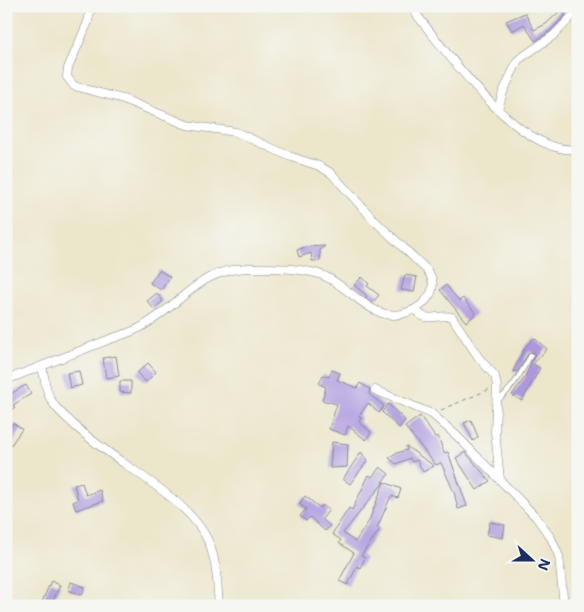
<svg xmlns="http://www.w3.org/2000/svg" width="584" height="612" font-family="'Shantell Sans',sans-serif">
<rect width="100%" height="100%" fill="#f6f6f2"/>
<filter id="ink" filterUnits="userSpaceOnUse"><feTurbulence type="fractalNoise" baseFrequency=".02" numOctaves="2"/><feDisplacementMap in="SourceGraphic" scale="10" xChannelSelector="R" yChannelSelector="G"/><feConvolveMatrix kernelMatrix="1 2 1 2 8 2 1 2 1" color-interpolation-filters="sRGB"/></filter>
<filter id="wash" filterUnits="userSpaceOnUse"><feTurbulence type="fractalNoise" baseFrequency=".0096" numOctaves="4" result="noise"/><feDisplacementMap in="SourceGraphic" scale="20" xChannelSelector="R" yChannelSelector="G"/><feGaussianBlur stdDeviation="1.12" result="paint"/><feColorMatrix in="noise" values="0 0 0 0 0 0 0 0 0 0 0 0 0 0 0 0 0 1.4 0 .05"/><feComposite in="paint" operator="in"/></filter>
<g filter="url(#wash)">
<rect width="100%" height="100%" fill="#ece6cb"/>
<g id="blocks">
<!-- building -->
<g fill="#ad98de">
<polygon points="561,10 566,15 550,31 535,41 524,24 512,31 506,21 525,13 534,30 546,24"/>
<polygon points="325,246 320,250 320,261 312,261 311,253 299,257 297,250 305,247"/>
<polygon points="159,270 170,277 161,290 150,283"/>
<polygon points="405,275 417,277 414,292 401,290"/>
<polygon points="362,277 369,284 367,286 379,295 373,302 365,298 367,296 354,285"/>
<polygon points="446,285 459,301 463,298 476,314 466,322 440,290"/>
<polygon points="157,293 163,301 154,309 147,301"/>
<polygon points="534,338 547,349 533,364 540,368 522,401 512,395 525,377 534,356 534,353 529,352 517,372 513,371 525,347"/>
<polygon points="116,356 119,376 106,378 103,358"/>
<polygon points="148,363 156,372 146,382 137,373"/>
<polygon points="332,370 340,373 337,380 357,388 360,383 370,389 369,394 384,406 379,413 368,403 359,416 361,418 359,422 371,432 366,440 348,426 345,435 329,429 337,404 322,400 326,387 319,384 323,375 329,377"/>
<polygon points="79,371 82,385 70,388 67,373"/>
<polygon points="120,381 131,381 131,393 120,392"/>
<polygon points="26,385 31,394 13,405 15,407 6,414 6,394 7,396"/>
<polygon points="388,404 405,420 399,428 382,412"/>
<polygon points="420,416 435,437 438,436 444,453 448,452 467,506 458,509 454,492 441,463 436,465 405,427"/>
<polygon points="471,420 478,437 473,441 464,423"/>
<polygon points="13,423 22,429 6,452 6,434"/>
<polygon points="332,442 348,444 347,467 330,468"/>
<polygon points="406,446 410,449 434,466 423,472 417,460 412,462 410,458 396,464 389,458 394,454 407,450"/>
<polygon points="361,452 368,460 350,484 343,479"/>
<polygon points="465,452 490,481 477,490 456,458"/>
<polygon points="380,467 389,474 382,482 384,482 343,533 355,542 369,521 384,482 401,489 398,498 391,496 377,528 380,529 361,556 365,558 360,568 357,566 348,585 339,581 354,553 339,543 341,540 332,534 349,508 352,510 369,475 372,477"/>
<polygon points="82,483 86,495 100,490 103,501 76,510 73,502 78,500 74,485"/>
<polygon points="305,496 320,508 322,505 329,510 322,519 330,526 325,531 310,517 306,521 300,516 306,509 299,504"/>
<polygon points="490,522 505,525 503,538 487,535"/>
<polygon points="51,581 60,585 51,606 42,602"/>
<polygon points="71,582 85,587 82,595 68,590"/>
</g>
</g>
</g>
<g filter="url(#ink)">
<use href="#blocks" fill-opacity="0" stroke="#848a94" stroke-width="1"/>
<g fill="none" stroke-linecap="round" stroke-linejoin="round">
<defs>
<path id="lane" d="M497,401C513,389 521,372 531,355"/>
<g id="street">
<path d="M410,6C443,48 520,158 578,149"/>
<polyline points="498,109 503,92 518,60 554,35 578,10"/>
<path d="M416,309C425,325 438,313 452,317L479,358L495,376L497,386L495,432L500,479"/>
<path d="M42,366C44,375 45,385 48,393C52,405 62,414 71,422C109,460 181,492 205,535C217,556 217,582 219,606"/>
<path d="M6,380C39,367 72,354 105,341C117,336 132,333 143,326C183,303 198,270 247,268C270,268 300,267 322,275C351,286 374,326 408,312C418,309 426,302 431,293C435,284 432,276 426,269L374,220L331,173L319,166L289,156L236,132L187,125L123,99L74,86L67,77L68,68L88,22L91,6"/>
<polyline points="375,390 432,414 457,436 536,517 551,538 559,556 564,606"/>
</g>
</defs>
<!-- lane casing -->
<use href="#lane" stroke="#848a94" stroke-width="5.5"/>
<!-- street casing -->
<use href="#street" stroke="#848a94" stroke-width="9"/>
<!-- path -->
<polyline stroke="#848a94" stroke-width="1" stroke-dasharray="4 4" stroke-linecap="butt" points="441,410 490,389"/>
<!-- lane -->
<use href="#lane" stroke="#fff" stroke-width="4"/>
<!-- street -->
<use href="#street" stroke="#fff" stroke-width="8"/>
</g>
</g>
<!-- margin -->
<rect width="584" height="612" fill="none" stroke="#f6f6f2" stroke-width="25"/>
<!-- north arrow -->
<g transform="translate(532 560) rotate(111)" stroke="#f6f6f2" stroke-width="4" paint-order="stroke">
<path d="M0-4L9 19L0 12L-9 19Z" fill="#1b2f5e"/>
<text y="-8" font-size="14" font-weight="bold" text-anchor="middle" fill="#1b2f5e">N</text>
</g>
</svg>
